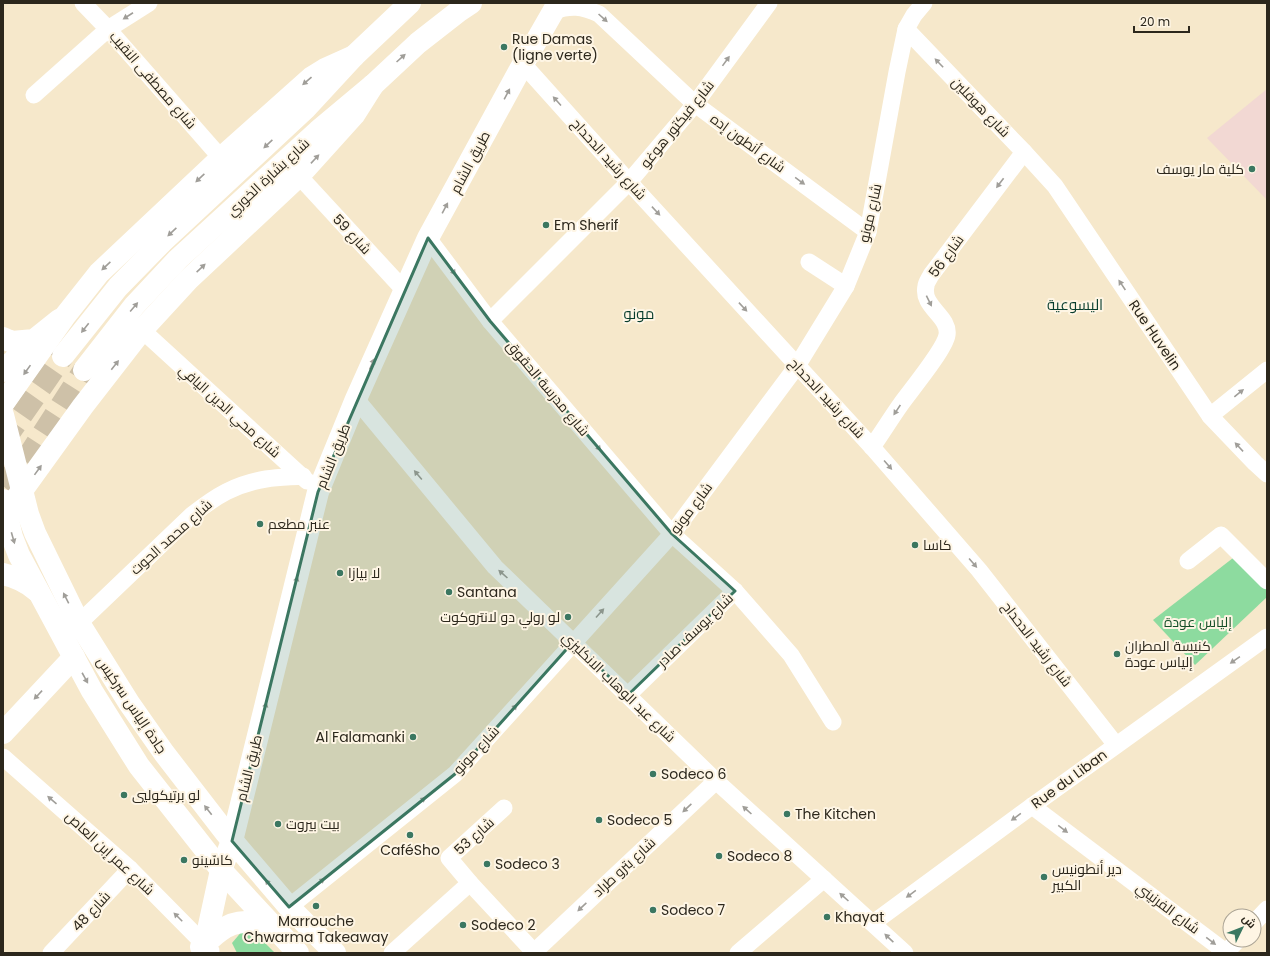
<svg xmlns="http://www.w3.org/2000/svg" width="1270" height="956" font-family="Poppins,Cairo,sans-serif">
<rect width="100%" height="100%" fill="#f6e8cb"/>
<!-- education -->
<polygon fill="#f2d8d3" points="1267,89 1267,200 1207,138"/>
<!-- green -->
<g fill="#8ddb9f">
<polygon points="1233,558 1267,590 1267,597 1195,665 1153,620"/>
<polygon points="243,930 259,937 275,953 237,953 232,943"/>
</g>
<g fill="none" stroke-linecap="round" stroke-linejoin="round">
<!-- primary-tunnel -->
<g stroke="#cec1a8" stroke-width="22" stroke-dasharray="22 11" stroke-linecap="butt">
<polyline points="3,442 63,356"/>
<polyline points="3,486 31,452 84,370"/>
</g>
<!-- street -->
<g stroke="#fff" stroke-width="17">
<polyline points="83,3 108,29 221,158"/>
<path d="M553,11C572,5 581,6 599,14L695,104L868,232"/>
<polyline points="906,29 1024,152 1055,186 1210,416 1255,463 1267,474"/>
<polyline points="523,64 629,182 872,447 979,570 1116,745"/>
<polyline points="34,95 108,29 149,3"/>
<polyline points="299,176 405,291"/>
<polyline points="428,238 490,321 672,534 735,591 791,655 833,722"/>
<polyline points="809,262 846,286"/>
<polyline points="490,321 629,182 695,104 769,3"/>
<polyline points="142,330 307,481"/>
<polyline points="356,399 495,567 716,781 905,953"/>
<polyline points="1210,416 1267,370"/>
<path d="M872,447C882,433 891,418 901,404C911,390 945,349 947,335C950,316 921,307 926,286C926,283 929,279 931,275L1024,152"/>
<polyline points="1188,561 1221,535 1267,581"/>
<path d="M79,623L192,515C216,496 235,484 266,479C278,477 291,477 303,476"/>
<polyline points="628,695 735,591"/>
<polyline points="3,757 130,869 211,951"/>
<polyline points="1032,806 1227,953"/>
<polyline points="504,808 449,858 470,883 534,952"/>
<polyline points="289,907 455,774 672,534 797,366 846,286 868,232 897,72 906,29 914,15 924,3"/>
<polyline points="873,923 1032,806 1267,637"/>
<polyline points="1254,923 1267,909"/>
<polyline points="1226,952 1238,940"/>
<polyline points="51,953 130,869"/>
<polyline points="392,953 470,883"/>
<polyline points="533,953 716,781"/>
<polyline points="738,953 824,879"/>
</g>
<!-- secondary -->
<g stroke="#fff" stroke-width="22">
<polyline points="3,338 12,342 34,340 59,320"/>
<polyline points="3,371 34,340"/>
<polyline points="3,415 28,514 35,533 79,623 129,703 164,753 225,832 289,907 335,953"/>
<polyline points="3,500 12,537 19,555 92,691 139,766 221,870 298,953"/>
<path d="M3,574C16,577 27,582 37,591"/>
<polyline points="3,733 74,657"/>
<path d="M201,947C208,942 213,936 220,931C239,917 257,921 276,932"/>
<polyline points="203,953 221,870 232,841 318,492 356,399 428,238 523,64 558,3"/>
</g>
<!-- primary -->
<g stroke="#fff" stroke-width="22">
<polyline points="63,356 118,287 162,242 305,109 354,56 410,3"/>
<polyline points="84,370 134,306 178,259 318,131 373,85 418,43 459,11 471,3"/>
<polyline points="3,404 65,316 99,273 221,158 312,77 325,69 354,56"/>
<polyline points="3,517 83,406 142,330 188,280 299,176 345,125 354,115 373,85"/>
</g>
</g>
<!-- one-way arrows -->
<defs><path id="oneway-solid" d="M-6-.8H1V-3.2L6.5 0L1 3.2V.8H-6Z"/></defs>
<g fill="#a09e99">
<use href="#oneway-solid" transform="translate(128 16) rotate(147)"/>
<use href="#oneway-solid" transform="translate(603 18) rotate(42)"/>
<use href="#oneway-solid" transform="translate(401 58) rotate(-42)"/>
<use href="#oneway-solid" transform="translate(726 61) rotate(-54)"/>
<use href="#oneway-solid" transform="translate(939 63) rotate(-134)"/>
<use href="#oneway-solid" transform="translate(307 81) rotate(139)"/>
<use href="#oneway-solid" transform="translate(507 94) rotate(-62)"/>
<use href="#oneway-solid" transform="translate(557 101) rotate(-132)"/>
<use href="#oneway-solid" transform="translate(268 144) rotate(137)"/>
<use href="#oneway-solid" transform="translate(315 159) rotate(-47)"/>
<use href="#oneway-solid" transform="translate(200 178) rotate(137)"/>
<use href="#oneway-solid" transform="translate(800 181) rotate(36)"/>
<use href="#oneway-solid" transform="translate(1000 183) rotate(127)"/>
<use href="#oneway-solid" transform="translate(445 208) rotate(-62)"/>
<use href="#oneway-solid" transform="translate(656 211) rotate(47)"/>
<use href="#oneway-solid" transform="translate(172 232) rotate(137)"/>
<use href="#oneway-solid" transform="translate(106 266) rotate(137)"/>
<use href="#oneway-solid" transform="translate(201 268) rotate(-43)"/>
<use href="#oneway-solid" transform="translate(452 270) rotate(53)"/>
<use href="#oneway-solid" transform="translate(1122 285) rotate(-124)"/>
<use href="#oneway-solid" transform="translate(929 301) rotate(64)"/>
<use href="#oneway-solid" transform="translate(134 307) rotate(-50)"/>
<use href="#oneway-solid" transform="translate(743 307) rotate(47)"/>
<use href="#oneway-solid" transform="translate(85 328) rotate(128)"/>
<use href="#oneway-solid" transform="translate(372 364) rotate(-66)"/>
<use href="#oneway-solid" transform="translate(115 365) rotate(-52)"/>
<use href="#oneway-solid" transform="translate(27 370) rotate(125)"/>
<use href="#oneway-solid" transform="translate(1239 393) rotate(-39)"/>
<use href="#oneway-solid" transform="translate(897 410) rotate(124)"/>
<use href="#oneway-solid" transform="translate(597 446) rotate(50)"/>
<use href="#oneway-solid" transform="translate(1239 447) rotate(-133)"/>
<use href="#oneway-solid" transform="translate(888 465) rotate(49)"/>
<use href="#oneway-solid" transform="translate(38 470) rotate(-54)"/>
<use href="#oneway-solid" transform="translate(418 475) rotate(-130)"/>
<use href="#oneway-solid" transform="translate(13 538) rotate(74)"/>
<use href="#oneway-solid" transform="translate(973 563) rotate(49)"/>
<use href="#oneway-solid" transform="translate(503 574) rotate(-138)"/>
<use href="#oneway-solid" transform="translate(296 582) rotate(-76)"/>
<use href="#oneway-solid" transform="translate(66 598) rotate(-117)"/>
<use href="#oneway-solid" transform="translate(600 613) rotate(-48)"/>
<use href="#oneway-solid" transform="translate(1235 660) rotate(145)"/>
<use href="#oneway-solid" transform="translate(85 678) rotate(61)"/>
<use href="#oneway-solid" transform="translate(38 695) rotate(133)"/>
<use href="#oneway-solid" transform="translate(265 708) rotate(-76)"/>
<use href="#oneway-solid" transform="translate(513 709) rotate(-48)"/>
<use href="#oneway-solid" transform="translate(52 800) rotate(-139)"/>
<use href="#oneway-solid" transform="translate(421 801) rotate(-39)"/>
<use href="#oneway-solid" transform="translate(687 808) rotate(137)"/>
<use href="#oneway-solid" transform="translate(208 810) rotate(-128)"/>
<use href="#oneway-solid" transform="translate(747 810) rotate(-138)"/>
<use href="#oneway-solid" transform="translate(1016 817) rotate(144)"/>
<use href="#oneway-solid" transform="translate(1063 829) rotate(37)"/>
<use href="#oneway-solid" transform="translate(320 882) rotate(-39)"/>
<use href="#oneway-solid" transform="translate(269 884) rotate(-131)"/>
<use href="#oneway-solid" transform="translate(911 894) rotate(144)"/>
<use href="#oneway-solid" transform="translate(844 897) rotate(-138)"/>
<use href="#oneway-solid" transform="translate(582 907) rotate(137)"/>
<use href="#oneway-solid" transform="translate(178 917) rotate(-135)"/>
<use href="#oneway-solid" transform="translate(889 938) rotate(-137)"/>
<use href="#oneway-solid" transform="translate(1211 941) rotate(37)"/>
</g>
<!-- marked area -->
<path fill="#3b7761" fill-opacity="0.2" stroke="#3b7761" stroke-width="3" stroke-linejoin="round" d="M428,238L490,321L672,534L735,591L628,695L573,642L455,774L289,907L232,841L318,492Z"/>
<!-- markers -->
<g fill="#3b7761" stroke="#fef5e4" stroke-width="1.5">
<circle cx="504" cy="47" r="4"/>
<circle cx="1252" cy="169" r="4"/>
<circle cx="546" cy="225" r="4"/>
<circle cx="260" cy="524" r="4"/>
<circle cx="915" cy="545" r="4"/>
<circle cx="340" cy="573" r="4"/>
<circle cx="449" cy="592" r="4"/>
<circle cx="568" cy="617" r="4"/>
<circle cx="1117" cy="654" r="4"/>
<circle cx="413" cy="737" r="4"/>
<circle cx="653" cy="774" r="4"/>
<circle cx="124" cy="795" r="4"/>
<circle cx="787" cy="814" r="4"/>
<circle cx="599" cy="820" r="4"/>
<circle cx="278" cy="824" r="4"/>
<circle cx="410" cy="835" r="4"/>
<circle cx="719" cy="856" r="4"/>
<circle cx="184" cy="860" r="4"/>
<circle cx="487" cy="864" r="4"/>
<circle cx="1044" cy="877" r="4"/>
<circle cx="316" cy="906" r="4"/>
<circle cx="653" cy="910" r="4"/>
<circle cx="827" cy="917" r="4"/>
<circle cx="463" cy="925" r="4"/>
</g>
<g text-anchor="middle" dominant-baseline="central" stroke-width="4" stroke-linejoin="round" paint-order="stroke">
<!-- poi labels -->
<g font-size="14" fill="#2c271c" stroke="#fef5e4" text-anchor="start">
<text x="512" y="39">Rue Damas<tspan x="512" dy="16">(ligne verte)</tspan></text>
<text x="1244" y="169" text-anchor="end">كلية مار يوسف</text>
<text x="554" y="225">Em Sherif</text>
<text x="268" y="524">عنبر مطعم</text>
<text x="923" y="545">كاسا</text>
<text x="348" y="573">لا بيازا</text>
<text x="457" y="592">Santana</text>
<text x="560" y="617" text-anchor="end">لو رولي دو لانتروكوت</text>
<text x="1125" y="646">كنيسة المطران<tspan x="1125" dy="16">إلياس عودة</tspan></text>
<text x="405" y="737" text-anchor="end">Al Falamanki</text>
<text x="661" y="774">Sodeco 6</text>
<text x="132" y="795">لو برتيكوليي</text>
<text x="795" y="814">The Kitchen</text>
<text x="607" y="820">Sodeco 5</text>
<text x="286" y="824">بيت بيروت</text>
<text x="410" y="850" text-anchor="middle">CaféSho</text>
<text x="727" y="856">Sodeco 8</text>
<text x="192" y="860">كاسّينو</text>
<text x="495" y="864">Sodeco 3</text>
<text x="1052" y="869">دير أنطونيس<tspan x="1052" dy="16">الكبير</tspan></text>
<text x="661" y="910">Sodeco 7</text>
<text x="835" y="917">Khayat</text>
<text x="316" y="921" text-anchor="middle">Marrouche<tspan x="316" dy="16">Chwarma Takeaway</tspan></text>
<text x="471" y="925">Sodeco 2</text>
</g>
<!-- street labels -->
<g font-size="14" fill="#2c271c" stroke="#fef5e4">
<text transform="translate(153 80) rotate(49)">شارع مصطفى النقيب</text>
<text transform="translate(981 107) rotate(46)">شارع هوفلين</text>
<text transform="translate(677 124) rotate(-51)">شارع فيكتور هوغو</text>
<text transform="translate(748 143) rotate(36)">شارع أنطون إده</text>
<text transform="translate(609 159) rotate(48)">شارع رشيد الدحداح</text>
<text transform="translate(470 162) rotate(-62)">طريق الشام</text>
<text transform="translate(268 177) rotate(-43)">شارع بشارة الخوري</text>
<text transform="translate(870 213) rotate(-77)">شارع مونو</text>
<text transform="translate(352 234) rotate(47)">شارع 59</text>
<text transform="translate(946 256) rotate(-54)">شارع 56</text>
<text transform="translate(1155 335) rotate(56)">Rue Huvelin</text>
<text transform="translate(548 388) rotate(50)">شارع مدرسة الحقوق</text>
<text transform="translate(827 398) rotate(47)">شارع رشيد الدحداح</text>
<text transform="translate(230 411) rotate(42)">شارع محي الدين اليافي</text>
<text transform="translate(333 456) rotate(-68)">طريق الشام</text>
<text transform="translate(691 508) rotate(-53)">شارع مونو</text>
<text transform="translate(171 537) rotate(-42)">شارع محمد الحوت</text>
<text transform="translate(695 630) rotate(-44)">شارع يوسف صادر</text>
<text transform="translate(1037 644) rotate(52)">شارع رشيد الدحداح</text>
<text transform="translate(619 687) rotate(44)">شارع عبد الوهاب الانكليزي</text>
<text transform="translate(132 705) rotate(56)">جادة إلياس سركيس</text>
<text transform="translate(476 750) rotate(-47)">شارع مونو</text>
<text transform="translate(249 768) rotate(-76)">طريق الشام</text>
<text transform="translate(1069 779) rotate(-36)">Rue du Liban</text>
<text transform="translate(474 836) rotate(-42)">شارع 53</text>
<text transform="translate(110 853) rotate(43)">شارع عمر إبن العاص</text>
<text transform="translate(624 867) rotate(-43)">شارع بترو طراد</text>
<text transform="translate(1168 908) rotate(37)">شارع الفرنيني</text>
<text transform="translate(91 911) rotate(-47)">شارع 48</text>
</g>
<!-- park labels -->
<g font-size="14" fill="#154f28" stroke="#fef5e4">
<text x="1198" y="622">إلياس عودة</text>
</g>
<!-- neighbourhood labels -->
<g font-size="15" fill="#083d2d" stroke="#fef5e4">
<text x="1075" y="304">اليسوعية</text>
<text x="639" y="313">مونو</text>
</g>
</g>
<!-- border -->
<rect width="1270" height="956" fill="none" stroke="#2c271c" stroke-width="8"/>
<!-- north arrow -->
<g transform="translate(1242 928) rotate(47)"><circle r="19" fill="#fef5e4" stroke="#aaa394"/>
<path d="M0-3L7 15L0 10L-7 15Z" fill="#3b7761"/>
<text y="-6" font-size="11" font-weight="bold" text-anchor="middle" fill="#2c271c">ش</text>
</g>
<!-- scale -->
<path d="M1134 26v6h55v-6" fill="none" stroke="#2c271c" stroke-width="2"/>
<text x="1140" y="26" font-size="12" fill="#2c271c" stroke="#fef5e4" stroke-width="3" paint-order="stroke">20 m</text>
</svg>
